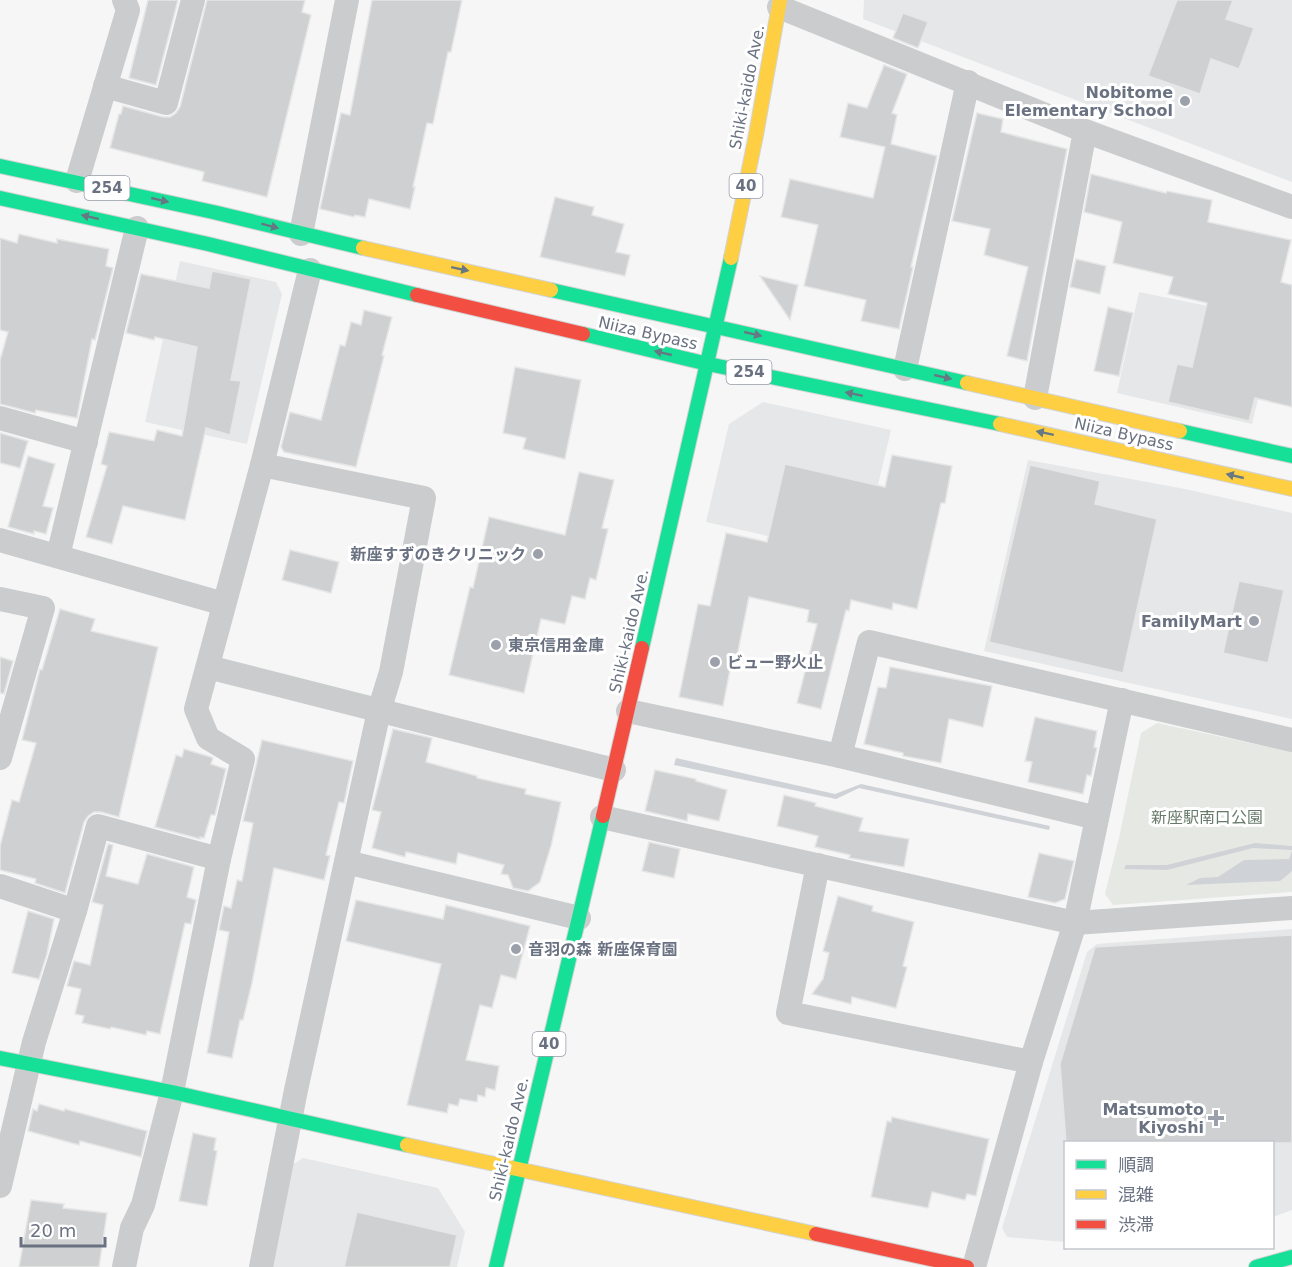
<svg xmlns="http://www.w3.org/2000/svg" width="1292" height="1267" font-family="'DejaVu Sans','Noto Sans JP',sans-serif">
<rect width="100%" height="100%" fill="#f6f6f6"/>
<!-- built -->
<g fill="#e6e7e8">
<polygon points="864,0 1292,0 1292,182 863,19"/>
<polygon points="180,261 276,282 282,294 247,444 145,422"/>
<polygon points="1139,292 1277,320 1252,424 1117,393"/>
<polygon points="763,402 891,430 861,557 706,522 729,424"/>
<polygon points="1028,460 1185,489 1292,513 1292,719 984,651"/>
<polygon points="1292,929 1292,1210 1273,1217 1272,1142 1066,1142 1065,1242 1007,1237 1002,1228 1087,952 1097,944"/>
<polygon points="303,1158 438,1188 465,1232 457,1267 272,1267 292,1165"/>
</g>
<!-- green -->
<polygon fill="#e6e8e4" points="1157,723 1292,752 1292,892 1113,905 1105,894 1119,838 1141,733"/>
<!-- water -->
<g fill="#cfd2d6">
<polygon points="676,758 835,794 861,784 1050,826 1049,830 859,788 836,799 674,765"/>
<polygon points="1255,843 1292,846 1292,850 1253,848 1167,870 1124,869 1126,865 1167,865"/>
<polygon points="1292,851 1292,871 1280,881 1186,885 1200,878 1218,877 1244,860 1289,859"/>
</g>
<!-- building -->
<g fill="#cfd0d1" stroke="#e6e6e6" stroke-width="1.5">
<polygon points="148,0 178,0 156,85 129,78"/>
<polygon points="207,0 305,0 302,12 311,15 267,197 202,181 204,172 110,148 119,114 121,114 123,106 163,117 170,117 176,113 180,107"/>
<polygon points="372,0 462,0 451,52 448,52 433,124 427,123 413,187 415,187 410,209 369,199 365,217 355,215 354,217 320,209 341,113 350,115"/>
<polygon points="1177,0 1233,0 1226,19 1254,28 1239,69 1211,59 1200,94 1148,76"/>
<polygon points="903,13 928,22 918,48 893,38"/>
<polygon points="884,65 907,74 892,113 897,115 891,144 937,156 911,267 913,267 899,329 861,321 866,300 804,286 818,225 781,217 790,179 873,198 885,147 840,137 848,103 867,108"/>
<polygon points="977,113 1003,119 1001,132 1067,149 1027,361 1007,356 1028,267 984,255 990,229 952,221"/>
<polygon points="1091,174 1166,193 1167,191 1212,200 1208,222 1291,240 1281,282 1292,285 1292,407 1255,398 1249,421 1168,402 1177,364 1192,367 1207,303 1168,294 1173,277 1113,263 1122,222 1084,212"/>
<polygon points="555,197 594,207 592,215 624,224 616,252 630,255 625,276 540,257"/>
<polygon points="19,234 57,243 57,239 109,249 106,266 113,268 95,340 92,339 77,418 36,410 35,413 0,404 0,360 8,332 0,330 0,238 17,243"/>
<polygon points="1076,259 1106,266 1100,294 1070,287"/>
<polygon points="212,271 251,279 231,380 241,381 230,435 206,428 185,520 123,506 112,544 86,537 107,466 101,464 109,432 154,441 157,430 182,436 197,347 155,337 154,340 126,333 141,274 209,288"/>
<polygon points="760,276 798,285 790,320"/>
<polygon points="1108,307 1133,313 1119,376 1094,371"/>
<polygon points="364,310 392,317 382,355 384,356 356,467 284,452 281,447 290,412 321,420 340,345 345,346 351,322 361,325"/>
<polygon points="515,367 581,380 565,459 523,449 526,438 503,433"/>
<polygon points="0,433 28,441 20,468 0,463"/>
<polygon points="892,455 952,466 945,503 941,503 917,609 893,603 892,610 851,600 849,611 846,610 821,709 797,703 817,624 807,622 809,610 749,597 734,671 730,670 723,706 679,697 698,604 710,606 726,533 767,542 785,464 885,487"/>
<polygon points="28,456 55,464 43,506 53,508 46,534 34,531 34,534 8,527"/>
<polygon points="1030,465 1100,481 1095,504 1157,519 1123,673 989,642"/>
<polygon points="579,472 614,480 602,528 608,529 596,580 590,578 585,599 572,596 565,624 541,619 524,693 449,675 470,587 473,588 489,517 565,535"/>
<polygon points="290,550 339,562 331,593 282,580"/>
<polygon points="1239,581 1284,590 1268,663 1223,653"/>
<polygon points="60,609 95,619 91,631 158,647 119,817 101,812 94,812 88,816 84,822 65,893 35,883 36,879 0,870 0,846 12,800 19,802 36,743 22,740 40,669 42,670"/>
<polygon points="0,657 13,661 4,694 0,693"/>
<polygon points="890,667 992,686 983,727 949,719 941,763 903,756 903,753 864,744 878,687 886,688"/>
<polygon points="1035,717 1097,731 1094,747 1097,748 1091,776 1087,775 1083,794 1028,782 1032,762 1025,761"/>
<polygon points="393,729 432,738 426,762 477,776 477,778 526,789 525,794 561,802 551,846 540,882 528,891 513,888 508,875 501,874 504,865 458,853 456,864 406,852 405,857 372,848 381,812 372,810"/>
<polygon points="262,740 353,761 344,803 339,802 326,855 330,856 324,880 274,868 252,983 243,1020 240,1020 232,1058 207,1053 229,932 219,930 224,906 231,908 237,880 242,881 253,823 243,821"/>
<polygon points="184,749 211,757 213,758 211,764 226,769 215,815 211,815 204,838 200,837 200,839 155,827 176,755 182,757"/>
<polygon points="655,770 696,779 696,781 727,790 719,821 688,814 687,821 645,811"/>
<polygon points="784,795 816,803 815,806 863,818 859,831 909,839 904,867 849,858 850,855 815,847 818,836 777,826"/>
<polygon points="649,842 680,849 674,878 642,871"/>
<polygon points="108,844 113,845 106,876 138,884 147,854 194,867 187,897 196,900 191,924 185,923 160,1034 147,1031 146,1035 111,1027 110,1029 82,1023 84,1016 75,1014 81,989 67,986 74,961 90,965 103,905 92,902"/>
<polygon points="1039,853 1074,861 1065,899 1055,903 1028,897"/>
<polygon points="838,896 873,906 872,911 914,922 903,966 907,967 896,1008 852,997 851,1004 812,994 823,979 829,953 823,951"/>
<polygon points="356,900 443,919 446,905 530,926 516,979 501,975 492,1008 480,1005 466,1060 499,1066 495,1090 486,1088 485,1097 478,1095 477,1102 460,1099 458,1106 449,1104 447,1113 407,1105 441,964 346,941"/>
<polygon points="28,911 54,919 47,954 39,979 12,973"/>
<polygon points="1292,935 1292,1143 1066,1143 1060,1064 1095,947"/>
<polygon points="39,1104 64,1111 65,1109 147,1131 141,1157 80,1141 79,1145 28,1131 33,1109 37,1111"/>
<polygon points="892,1117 989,1139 976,1196 967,1194 965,1200 932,1192 928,1208 871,1197 887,1121 891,1122"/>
<polygon points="193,1133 216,1138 214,1150 217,1151 207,1206 179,1201"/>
<polygon points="31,1200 64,1204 63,1208 107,1213 99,1267 19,1267"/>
<polygon points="357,1212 457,1235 450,1267 344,1267"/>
</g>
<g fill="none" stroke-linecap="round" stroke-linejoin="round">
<defs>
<g id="fast">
<polyline points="0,166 213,212 363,248"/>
<polyline points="0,198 208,244 417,295"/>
<polyline points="551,290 967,383"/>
<polyline points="583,334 708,364 1000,424"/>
<polyline points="1180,431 1292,456"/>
<polyline points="642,648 731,258"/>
<polyline points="0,1058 172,1092 407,1145"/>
<polyline points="496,1267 603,816"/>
<polyline points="1256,1267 1292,1257"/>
</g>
<g id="slow">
<polyline points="363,248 551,290"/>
<polyline points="731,258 756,135 780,0"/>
<polyline points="967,383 1180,431"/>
<polyline points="1000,424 1292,489"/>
<polyline points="407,1145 816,1234"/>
</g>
<g id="jam">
<polyline points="417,295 583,334"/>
<polyline points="603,816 642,648"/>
<polyline points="816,1234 967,1267"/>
</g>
</defs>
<!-- fast casing -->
<use href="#fast" stroke="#d2d3d4" stroke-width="16"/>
<!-- slow casing -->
<use href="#slow" stroke="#d2d3d4" stroke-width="16"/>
<!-- jam casing -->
<use href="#jam" stroke="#d2d3d4" stroke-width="16"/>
<!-- street -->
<g stroke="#cbcccd" stroke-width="24">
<polyline points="779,7 1085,131 1292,207"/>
<polyline points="105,86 166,103 193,0"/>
<polyline points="77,181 128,10 124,0"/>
<polyline points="301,234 347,0"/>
<polyline points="905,369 968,82"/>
<polyline points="1035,398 1085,131"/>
<polyline points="0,418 86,442"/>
<polyline points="0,540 224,604"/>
<polyline points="58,556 137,228"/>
<polyline points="0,599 43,608 0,758"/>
<polyline points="208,667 614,770"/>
<polyline points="628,711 840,756 869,642 1292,740"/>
<polyline points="840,756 1097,818"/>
<polyline points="602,817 1075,923 1292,908"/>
<polyline points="346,862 579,918"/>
<polyline points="818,865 788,1013 1031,1062"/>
<polyline points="0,886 75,911"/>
<polyline points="0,1186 34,1042 75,911 98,826 219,859"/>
<polyline points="124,1267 132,1228 143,1205 172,1092 219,859 243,759 208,738 196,709 262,465 310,270"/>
<polyline points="261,1267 296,1090 379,711 391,672 424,498 262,465"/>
<polyline points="974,1267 1031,1062 1075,923 1122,700"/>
</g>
<!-- fast -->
<use href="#fast" stroke="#16e098" stroke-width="14"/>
<!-- slow -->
<use href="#slow" stroke="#ffcf43" stroke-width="14"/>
<!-- jam -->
<use href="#jam" stroke="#f24e42" stroke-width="14"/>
</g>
<!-- one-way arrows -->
<defs><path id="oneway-solid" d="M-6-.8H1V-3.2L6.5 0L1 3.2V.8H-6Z" transform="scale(1.5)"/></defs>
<g fill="#667883">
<use href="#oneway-solid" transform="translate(160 200) rotate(13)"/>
<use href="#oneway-solid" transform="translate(90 217) rotate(-167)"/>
<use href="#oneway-solid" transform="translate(270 226) rotate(15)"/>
<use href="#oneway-solid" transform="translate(460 269) rotate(12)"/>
<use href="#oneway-solid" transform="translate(753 334) rotate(13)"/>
<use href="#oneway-solid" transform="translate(663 353) rotate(-167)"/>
<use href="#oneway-solid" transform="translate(943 377) rotate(13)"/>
<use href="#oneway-solid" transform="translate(854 394) rotate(-168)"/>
<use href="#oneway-solid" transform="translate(1045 433) rotate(-168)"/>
<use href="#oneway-solid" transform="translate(1235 476) rotate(-167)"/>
</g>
<!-- markers -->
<g fill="#9ba0ab" stroke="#fff" stroke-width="2">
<circle cx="1185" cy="101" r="6"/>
<circle cx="538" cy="554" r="6"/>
<circle cx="1254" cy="621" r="6"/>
<circle cx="496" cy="645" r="6"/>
<circle cx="715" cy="662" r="6"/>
<circle cx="516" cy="949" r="6"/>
<path d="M1213 1109h6v6h6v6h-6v6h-6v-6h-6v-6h6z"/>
</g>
<g text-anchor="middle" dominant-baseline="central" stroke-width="6" stroke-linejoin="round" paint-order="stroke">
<!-- shield labels -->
<g fill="#fff" stroke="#979ca8" stroke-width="1.5">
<rect x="729.5" y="174" width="33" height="24" rx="4.5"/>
<rect x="84.5" y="176" width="45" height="24" rx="4.5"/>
<rect x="726.5" y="360" width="45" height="24" rx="4.5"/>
<rect x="532.5" y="1032" width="33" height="24" rx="4.5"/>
</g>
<g font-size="15" font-weight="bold" fill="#6a7282">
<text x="746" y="186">40</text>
<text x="107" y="188">254</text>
<text x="749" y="372">254</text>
<text x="549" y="1044">40</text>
</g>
<!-- street labels -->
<g font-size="16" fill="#6a7282" stroke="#fff">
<text transform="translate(747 87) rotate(-79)">Shiki-kaido Ave.</text>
<text transform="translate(648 333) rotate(13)">Niiza Bypass</text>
<text transform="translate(1124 434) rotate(13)">Niiza Bypass</text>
<text transform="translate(629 631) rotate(-77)">Shiki-kaido Ave.</text>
<text transform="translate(509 1139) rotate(-77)">Shiki-kaido Ave.</text>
</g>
<!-- poi labels -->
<g font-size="16" font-weight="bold" fill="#6a7282" stroke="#fff" text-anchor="end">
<text x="1173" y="92">Nobitome<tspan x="1173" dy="18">Elementary School</tspan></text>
<text x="526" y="554">新座すずのきクリニック</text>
<text x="1242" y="621">FamilyMart</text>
<text x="508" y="645" text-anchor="start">東京信用金庫</text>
<text x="727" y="662" text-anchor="start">ビュー野火止</text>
<text x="528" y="949" text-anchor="start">音羽の森 新座保育園</text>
<text x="1204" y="1109">Matsumoto<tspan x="1204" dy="18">Kiyoshi</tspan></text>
</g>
<!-- park labels -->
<g font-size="16" fill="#687a69" stroke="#fff">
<text x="1207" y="817">新座駅南口公園</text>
</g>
</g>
<!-- legend -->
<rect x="1064" y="1141" width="210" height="108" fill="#ffffff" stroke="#c3c7cd" stroke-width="1.5"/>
<rect x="1076" y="1160" width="30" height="9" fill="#16e098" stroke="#c3c7cd" stroke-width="1.5"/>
<text x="1118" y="1171" font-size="18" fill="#6a7282">順調</text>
<rect x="1076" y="1190" width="30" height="9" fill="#ffcf43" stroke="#c3c7cd" stroke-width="1.5"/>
<text x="1118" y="1201" font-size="18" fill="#6a7282">混雑</text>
<rect x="1076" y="1220" width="30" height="9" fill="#f24e42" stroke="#c3c7cd" stroke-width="1.5"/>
<text x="1118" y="1231" font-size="18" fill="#6a7282">渋滞</text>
<!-- scale -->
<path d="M21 1237v9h84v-9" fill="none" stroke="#6a7282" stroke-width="3"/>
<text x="30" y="1237" font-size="18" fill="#6a7282" stroke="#ffffff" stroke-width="4.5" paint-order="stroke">20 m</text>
</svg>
